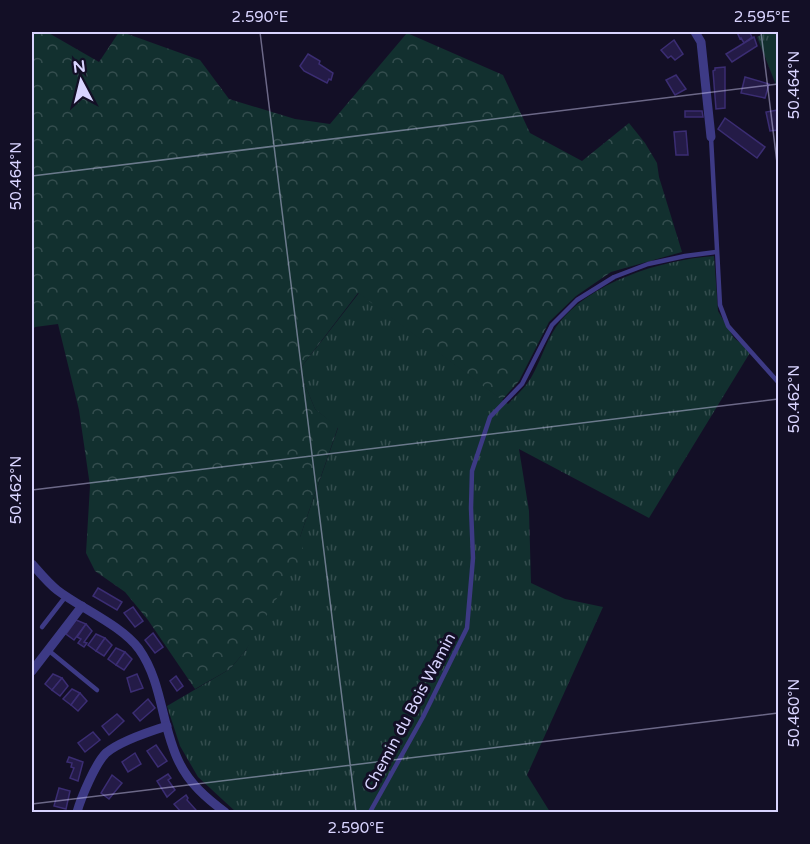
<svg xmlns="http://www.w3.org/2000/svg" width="810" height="844" font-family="'Varela Round',sans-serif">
<defs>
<pattern id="grass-tufts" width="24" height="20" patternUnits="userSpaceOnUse" patternTransform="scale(1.5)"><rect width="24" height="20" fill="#12302f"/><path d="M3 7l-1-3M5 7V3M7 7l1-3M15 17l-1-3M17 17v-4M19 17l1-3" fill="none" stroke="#344d4e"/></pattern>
<pattern id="forest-crowns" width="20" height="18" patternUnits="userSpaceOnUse" patternTransform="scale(1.5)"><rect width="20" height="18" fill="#12302f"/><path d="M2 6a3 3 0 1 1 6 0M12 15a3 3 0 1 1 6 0" fill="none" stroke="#344d4e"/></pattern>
</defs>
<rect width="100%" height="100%" fill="#130f26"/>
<!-- grass -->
<g fill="url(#grass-tufts)">
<polygon points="765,32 778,32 778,90 757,37"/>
<path d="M714,256L718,311L734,338L751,351L649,518L519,449L529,511L531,583L565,599L603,607L527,775L550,812H376L368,810L367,812H236L198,777L180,746L167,706L230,669L246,650L300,537L338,428L315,409L299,370L359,293L508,404C514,398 521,391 527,384C539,367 544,345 556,327C588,282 661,260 714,256Z"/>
</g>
<!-- forest -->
<polygon fill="url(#forest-crowns)" points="32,32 47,32 99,62 119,32 122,32 200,60 229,99 295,119 330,124 407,33 503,75 530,133 582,161 629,123 645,143 657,163 659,177 682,252 611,272 576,296 549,322 519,381 502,400 358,293 299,370 315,409 338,427 300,537 304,553 246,650 230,669 195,689 148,620 125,592 95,571 86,553 90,486 79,410 58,324 35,327 32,330"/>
<!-- building -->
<g fill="#241b47" stroke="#3b2d73" stroke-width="1.5">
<polygon points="737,32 752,32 750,33 752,37 744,43 741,38 740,39"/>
<polygon points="754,37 757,46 732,62 726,54"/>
<polygon points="674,40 683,54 675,60 671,56 668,58 661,50"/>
<polygon points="308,54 320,61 319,64 333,73 331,80 329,79 327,83 304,71 300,66"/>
<polygon points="725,67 725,108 716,109 713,71 715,70 715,68"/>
<polygon points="676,75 686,89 675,95 666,80"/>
<polygon points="745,77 769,84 765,98 741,93"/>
<polygon points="778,110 778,130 770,131 766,112"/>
<polygon points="685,111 702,111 703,117 685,117"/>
<polygon points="725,118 765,147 757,158 718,129"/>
<polygon points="686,131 688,155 676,155 674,132"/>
<polygon points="98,588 122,602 117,610 93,596"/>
<polygon points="133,607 143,621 135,627 124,613"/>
<polygon points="76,620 86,624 74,640 66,634"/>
<polygon points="86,624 92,631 84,642 87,643 84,647 78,643 81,639 77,637"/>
<polygon points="153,633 163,647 155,653 145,640"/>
<polygon points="96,634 105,638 96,651 88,645"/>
<polygon points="105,638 112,645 104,656 96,651"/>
<polygon points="116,648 125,652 116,665 108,659"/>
<polygon points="125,652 132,659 124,670 116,665"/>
<polygon points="53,674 62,678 52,690 45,684"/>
<polygon points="137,674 143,688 131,692 127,678"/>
<polygon points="176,676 183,686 177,691 170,681"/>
<polygon points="62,678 68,686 60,696 52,690"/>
<polygon points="72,689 80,693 71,705 63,699"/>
<polygon points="80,693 87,701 78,711 71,705"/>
<polygon points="148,699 155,708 140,721 133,713"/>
<polygon points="117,714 124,721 109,735 102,726"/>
<polygon points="93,732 100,740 85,752 78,743"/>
<polygon points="156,745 167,761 158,767 147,751"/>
<polygon points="135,753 141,764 128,772 122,762"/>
<polygon points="69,757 83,762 78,781 70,778 74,768 71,767 72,763 67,762"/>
<polygon points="168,774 171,778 168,780 175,790 167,797 157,781"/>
<polygon points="112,775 122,783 109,799 101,793"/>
<polygon points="59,788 70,791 66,809 54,806"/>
<polygon points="186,795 188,798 187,800 196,810 193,812 181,812 174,804"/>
</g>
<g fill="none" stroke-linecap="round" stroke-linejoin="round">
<!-- service -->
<g stroke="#3d3a85" stroke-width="4.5">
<polyline points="711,137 720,305 728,326 778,382"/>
<polyline points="42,627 66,596"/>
<polyline points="48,650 97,690"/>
<polyline points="370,812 423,717 467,628 473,558 471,508 472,471 490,417 522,384 552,325 577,300 614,277 648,264 685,256 716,252"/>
</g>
<!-- minor -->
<g stroke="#3d3a85" stroke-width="9">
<polyline points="695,32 701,42 711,137"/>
<path d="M32,564C40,573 48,583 57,590C82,609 121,625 139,649C163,683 161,726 179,762C189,783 206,798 225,812"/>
<polyline points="32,671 82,606"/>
<path d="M77,812C81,798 95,764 106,753C119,742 151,731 167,726"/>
</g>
</g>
<!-- ticks -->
<path fill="none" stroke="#d9d4ff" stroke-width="1.5" stroke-opacity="0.45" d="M260,32L356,812M761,32L778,171M32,176L778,84M32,490L778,399M32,804L778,713"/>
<g text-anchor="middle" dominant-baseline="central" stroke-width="6" stroke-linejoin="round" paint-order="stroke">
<!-- street labels -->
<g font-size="16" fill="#d9d4ff" stroke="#130f26">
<text transform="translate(410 712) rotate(-62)">Chemin du Bois Wamin</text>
</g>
</g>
<!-- border -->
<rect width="810" height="844" fill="none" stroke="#130f26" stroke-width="66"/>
<!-- north arrow -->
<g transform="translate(81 81) rotate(353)" stroke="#130f26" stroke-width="4.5" paint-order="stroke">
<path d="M0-4.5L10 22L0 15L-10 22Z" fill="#d9d4ff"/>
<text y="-9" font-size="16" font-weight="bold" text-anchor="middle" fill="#d9d4ff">N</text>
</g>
<rect x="33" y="33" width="744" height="778" fill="none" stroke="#d9d4ff" stroke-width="2"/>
<g font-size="15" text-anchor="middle" fill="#d9d4ff">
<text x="260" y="22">2.590°E</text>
<text x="762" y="22">2.595°E</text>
<text transform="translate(794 85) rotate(-90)" y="5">50.464°N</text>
<text transform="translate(16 176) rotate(-90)" y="5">50.464°N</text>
<text transform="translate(794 399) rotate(-90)" y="5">50.462°N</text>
<text transform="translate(16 490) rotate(-90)" y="5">50.462°N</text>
<text transform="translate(794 713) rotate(-90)" y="5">50.460°N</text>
<text x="356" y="833">2.590°E</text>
</g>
</svg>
